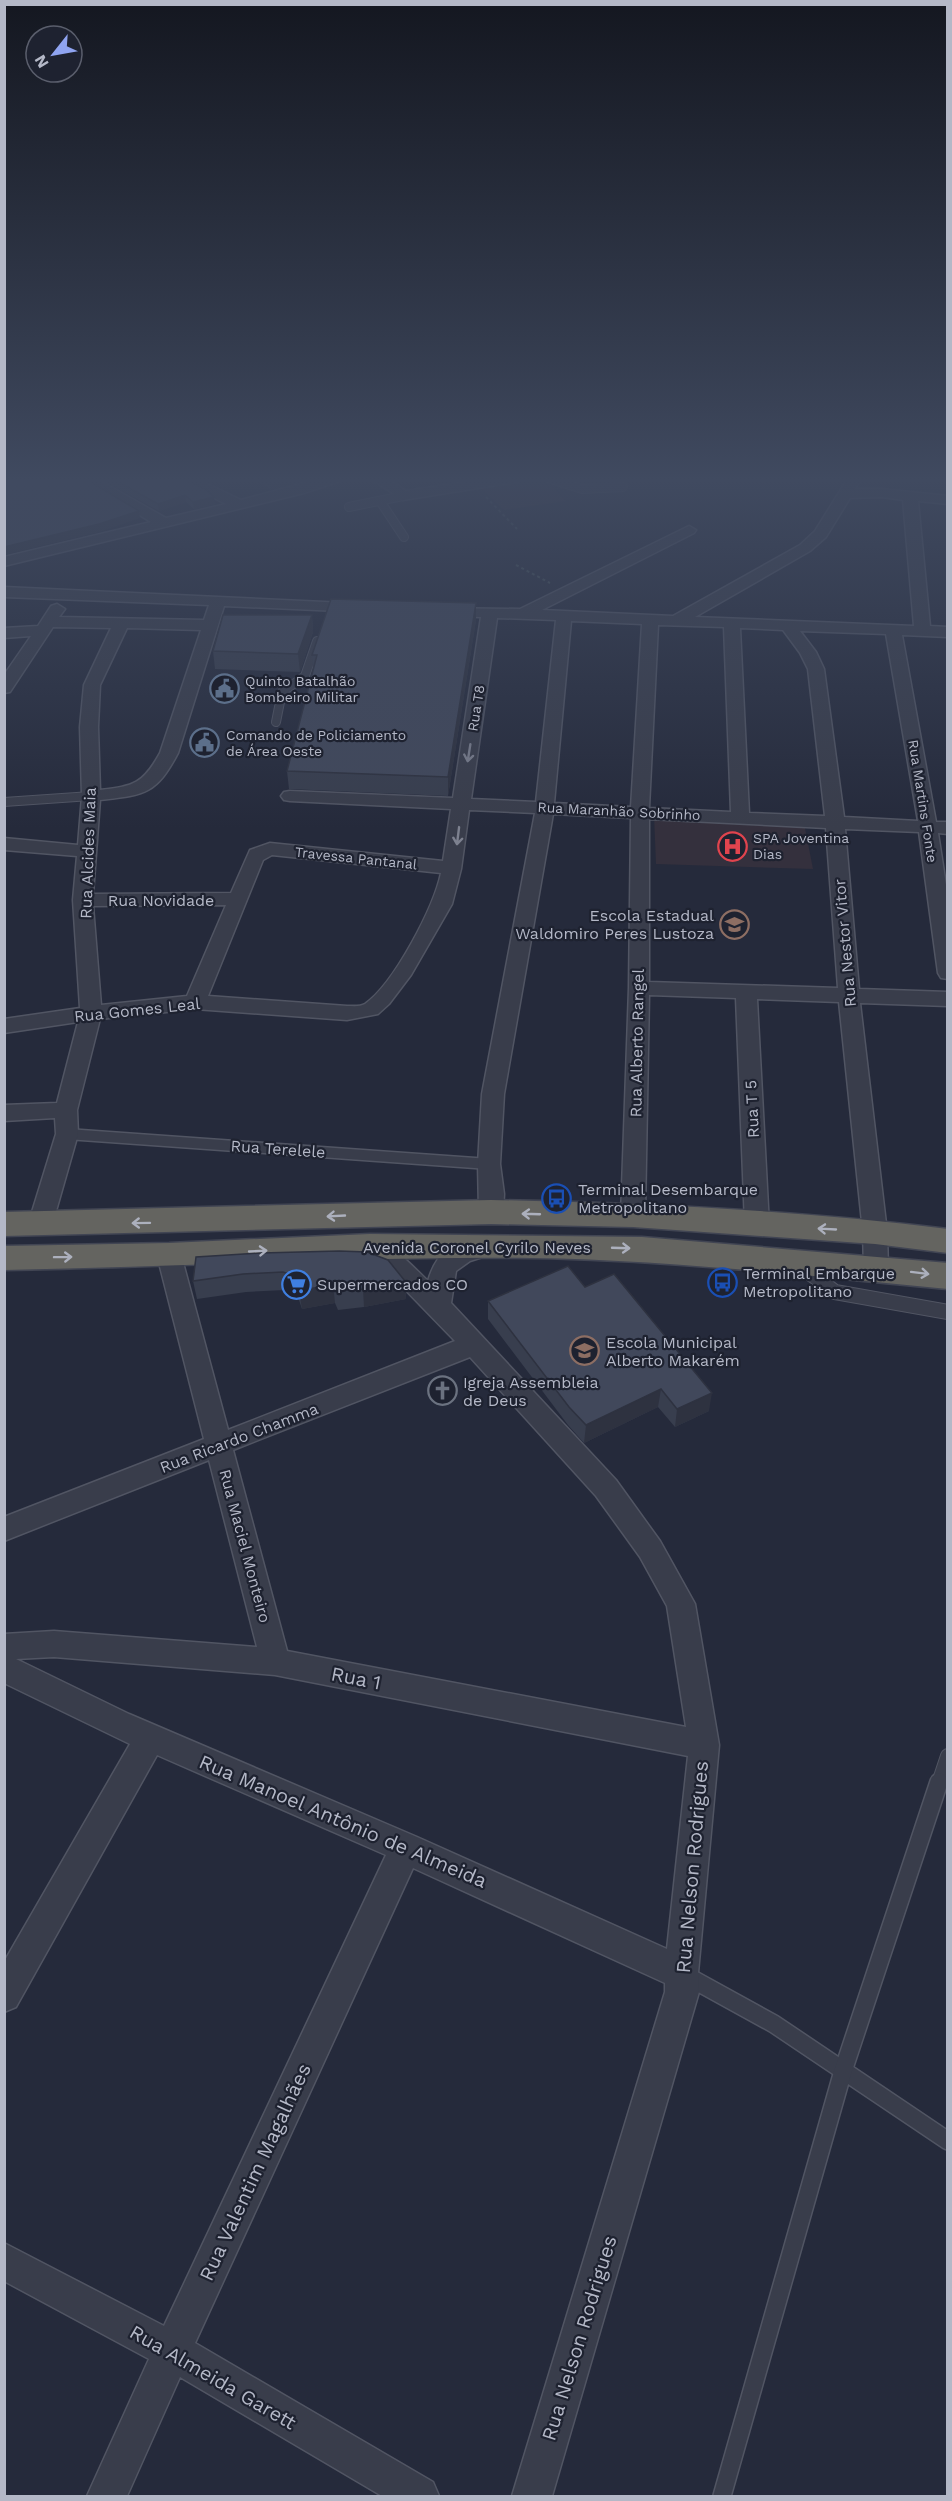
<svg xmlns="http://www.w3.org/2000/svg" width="952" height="2501" font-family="'Work Sans',sans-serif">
<rect width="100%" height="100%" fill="#252a3b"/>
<!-- medical -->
<g fill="#34303d">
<polygon points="545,478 565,501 504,510 482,489"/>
<polygon points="654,815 805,828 813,869 656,864"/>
</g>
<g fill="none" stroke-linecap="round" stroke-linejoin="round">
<defs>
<g id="service-far3">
<polyline points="548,478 582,489 623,487"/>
<polyline points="380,501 404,537"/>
<polyline points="349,507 403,496"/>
<polyline points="276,722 282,692 305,676 317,641"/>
<polyline points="4,802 91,796"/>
</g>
<polyline id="service-far2" points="67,1134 489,1164"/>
<g id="service-far1">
<polyline points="805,1264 811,1274 835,1292 948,1312"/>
<polyline points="939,1783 948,1756"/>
</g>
<g id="service">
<polyline points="685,1975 774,2024 948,2141"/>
<polyline points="722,2496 843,2071 939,1782"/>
</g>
<g id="minor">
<polygon points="78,478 95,478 166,518 226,504 180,481 178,478 195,478 241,500 322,478 342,478 340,481 304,493 4,566 4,557 151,522"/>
<polygon points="370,478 386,478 406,491 492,478 524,478 517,482 403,500"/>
<path d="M848,478H862L855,489H882L948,496V504L918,501L930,626L948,627V637L902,635L936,822H948V834L938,833L948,898V979L941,978L938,973L919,832L845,829L859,989L948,992V1006L860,1003L887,1232L888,1269L885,1275L876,1278L867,1275L864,1269L863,1232L839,1002L757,999L769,1225L765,1231L757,1234L749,1231L745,1225L736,998L649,995L645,1215L641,1221L633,1224L625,1221L621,1215L629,988L631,818L553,814L504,1094L500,1164L504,1194L503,1212L499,1218L491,1221L483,1218L479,1212L478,1164L482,1094L535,813L469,810L461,869L452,904L411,975L389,1004L378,1014L347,1020L195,1009L100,1019L77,1110L78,1134L52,1225L48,1231L40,1234L32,1231L28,1225L56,1134L55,1118L4,1121V1105L57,1103L78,1022L4,1033V1019L80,1008L73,900L77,856L4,850V838L78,845L82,796L80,727L84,685L111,628L53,627L10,692L4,693V675L31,636L4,638V628L38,626L51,606L57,604L65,609L59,617L204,620L209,605L4,597V587L368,604L370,607L362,612L224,606L178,753C156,795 144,795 100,800L93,894L231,893L250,850L270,843L443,861L451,809L290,801L284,800L281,796L284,792L290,791L453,798L481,617L444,616L436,611L438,608L520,609L689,526L696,530L694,533L542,610L673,616L800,545L815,531ZM882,497L903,500L914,626L695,617L810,551L826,537L850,498ZM497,618L556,620L536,802L471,799ZM571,621L642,624L631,807L554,803ZM658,625L724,627L731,812L649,808ZM127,628L201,630L160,753C143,784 134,786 100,790L98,727L100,685ZM740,628L783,630L800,653L808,669L825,816L749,813ZM800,631L886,634L918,821L844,817L824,669L816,652ZM649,819L826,828L838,988L649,982ZM272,855L441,873C434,907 394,984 365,1004C360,1007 353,1006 347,1006L208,996L263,860ZM226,905L187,996L101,1005L93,906Z"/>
<path d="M370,1237C393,1244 411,1265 428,1281C430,1274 433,1266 438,1259C449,1246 480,1236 495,1241L499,1247L495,1253L470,1261L456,1271L451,1303L616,1480L660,1541L695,1604L719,1745L698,1973L699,1992L552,2496H512L665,1992V1983L413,1868L195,2343L433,2482L439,2496H382L180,2377L127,2496H87L149,2359L4,2281V2243L164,2326L386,1855L157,1755L16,2007L4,2012V1962L130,1744L4,1683V1634L54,1631L257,1647L209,1460L4,1541V1517L204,1439L157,1255L160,1249L169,1246L178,1249L181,1255L228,1430L455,1341L388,1272L362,1252L358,1246L362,1240ZM470,1357L596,1496L640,1557L667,1606L686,1727L287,1651L233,1450ZM54,1657L275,1675L688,1756L667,1949L417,1837L129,1714L16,1659Z"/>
</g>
<g id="trunk">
<path d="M491,1200C643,1203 796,1210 948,1229V1253L875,1244L633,1227L491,1224L4,1236V1212Z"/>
<path d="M370,1234L642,1237L948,1263V1289C809,1276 670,1260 531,1258C355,1256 180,1267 4,1270V1246L169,1243Z"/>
</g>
</defs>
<!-- service-far3 casing -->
<use href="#service-far3" stroke="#515563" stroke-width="10"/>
<!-- service-far2 casing -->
<use href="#service-far2" stroke="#515563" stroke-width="13"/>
<!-- service-far1 casing -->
<use href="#service-far1" stroke="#515563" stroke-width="16"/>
<!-- service casing -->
<use href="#service" stroke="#515563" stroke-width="20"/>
<!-- minor casing -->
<use href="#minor" stroke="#515563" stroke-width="3"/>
<!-- trunk casing -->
<use href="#trunk" stroke="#414553" stroke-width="3"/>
<!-- path -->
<g stroke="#455359" stroke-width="2" stroke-dasharray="3 3" stroke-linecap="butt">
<polyline points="486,497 517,529"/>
<polyline points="516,565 550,583"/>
</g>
<!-- service-far3 -->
<use href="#service-far3" stroke="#393d4b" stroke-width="8"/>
<!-- service-far2 -->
<use href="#service-far2" stroke="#393d4b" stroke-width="10"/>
<!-- service-far1 -->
<use href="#service-far1" stroke="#393d4b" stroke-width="14"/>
<!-- service -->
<use href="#service" stroke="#393d4b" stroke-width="17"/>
<!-- minor -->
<use href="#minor" fill="#393d4b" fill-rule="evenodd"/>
<!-- trunk -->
<use href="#trunk" fill="#646460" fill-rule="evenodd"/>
</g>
<!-- wall -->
<g fill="#383e4e">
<polygon points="99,478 182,478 215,504 194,509 186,502 159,511"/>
<polygon points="253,478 299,478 300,482 271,490"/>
<polygon points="312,615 313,632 300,672 215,669 213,651"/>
<polygon points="476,620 448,796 289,789 287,771 313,670 312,655"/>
<polygon points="339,1251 405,1281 406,1299 364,1307 338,1310 335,1303 302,1309 297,1294 285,1290 246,1292 197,1299 193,1281"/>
<polygon points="585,1287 709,1411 675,1427 658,1407 584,1443 568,1425 488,1319 488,1301"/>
</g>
<!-- shaded-wall -->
<g fill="#2e3240">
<polygon points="288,478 299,478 300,482 271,490 270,482"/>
<polygon points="185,495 186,502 159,511 158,504"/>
<polygon points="214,497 215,504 194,509 193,502"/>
<polygon points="139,511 140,518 100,532 4,555 4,547"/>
<polygon points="476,603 476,620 448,796 448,777"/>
<polygon points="312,615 313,632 300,672 298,654"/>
<polygon points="405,1281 406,1299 364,1307 363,1289"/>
<polygon points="333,1284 335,1303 302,1309 299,1291"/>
<polygon points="661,1389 658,1407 584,1443 586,1425"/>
<polygon points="712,1393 709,1411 675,1427 677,1409"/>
</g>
<!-- building -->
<g fill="#41485b" stroke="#2e3240" stroke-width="1.5">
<polygon points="4,478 84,478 139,511 99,524 4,547"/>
<polygon points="111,478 182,478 205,489 214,497 193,502 185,495 158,504"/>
<polygon points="263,478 288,478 270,482"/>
<polygon points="331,599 476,603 448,777 287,771 317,655 312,655"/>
<polygon points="223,615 312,615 298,654 213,651"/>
<polygon points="339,1251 367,1252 388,1260 405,1281 363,1289 337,1291 333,1284 299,1291 295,1276 283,1272 243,1274 193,1281 196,1257 261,1253"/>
<polygon points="568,1266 585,1287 614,1274 712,1393 677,1409 661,1389 586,1425 569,1407 488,1301"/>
</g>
<!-- one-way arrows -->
<defs><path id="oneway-shaft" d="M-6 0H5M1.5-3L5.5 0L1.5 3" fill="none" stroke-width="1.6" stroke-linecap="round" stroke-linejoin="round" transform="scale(1.5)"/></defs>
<g stroke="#7d818f">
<use href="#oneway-shaft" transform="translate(469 753) rotate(99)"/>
<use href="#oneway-shaft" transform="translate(458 836) rotate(97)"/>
</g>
<g stroke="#acb0bd">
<use href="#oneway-shaft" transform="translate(531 1214) rotate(-178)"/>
<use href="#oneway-shaft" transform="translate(336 1216) rotate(177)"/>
<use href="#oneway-shaft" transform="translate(141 1223) rotate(179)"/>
<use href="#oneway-shaft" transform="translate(827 1229) rotate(-177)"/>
<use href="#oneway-shaft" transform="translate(621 1248) rotate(2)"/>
<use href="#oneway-shaft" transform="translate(258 1251) rotate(-3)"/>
<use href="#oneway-shaft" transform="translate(63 1257) rotate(-1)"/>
<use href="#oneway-shaft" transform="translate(920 1273) rotate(7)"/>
</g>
<!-- sky -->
<linearGradient id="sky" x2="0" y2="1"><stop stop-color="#141720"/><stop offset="0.58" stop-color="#404a60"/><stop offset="1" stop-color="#404a60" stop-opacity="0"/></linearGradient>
<rect width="952" height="828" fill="url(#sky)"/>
<!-- icons -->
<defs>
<symbol id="civic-ring" viewBox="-11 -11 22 22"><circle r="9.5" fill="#1e2230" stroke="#5c6f8a" stroke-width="1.5"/><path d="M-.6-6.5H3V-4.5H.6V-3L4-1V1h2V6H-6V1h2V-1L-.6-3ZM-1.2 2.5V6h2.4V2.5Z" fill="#5c6f8a"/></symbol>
<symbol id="hospital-ring" viewBox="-11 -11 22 22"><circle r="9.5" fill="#1e2230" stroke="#e0444e" stroke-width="1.5"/><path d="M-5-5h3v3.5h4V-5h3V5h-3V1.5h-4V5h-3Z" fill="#e0444e"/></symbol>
<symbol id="school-ring" viewBox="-11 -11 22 22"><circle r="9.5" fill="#1e2230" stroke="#8d6e63" stroke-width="1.5"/><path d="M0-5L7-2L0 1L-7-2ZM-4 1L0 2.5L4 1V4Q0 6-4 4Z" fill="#8d6e63"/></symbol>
<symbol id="bus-ring" viewBox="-11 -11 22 22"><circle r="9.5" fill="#1e2230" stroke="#1a4fb4" stroke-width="1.5"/><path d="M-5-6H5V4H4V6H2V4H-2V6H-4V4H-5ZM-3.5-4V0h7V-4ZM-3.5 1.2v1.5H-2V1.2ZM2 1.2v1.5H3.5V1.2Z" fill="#1a4fb4"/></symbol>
<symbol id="supermarket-ring" viewBox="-11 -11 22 22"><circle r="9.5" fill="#1e2230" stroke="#3f7fe0" stroke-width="1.5"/><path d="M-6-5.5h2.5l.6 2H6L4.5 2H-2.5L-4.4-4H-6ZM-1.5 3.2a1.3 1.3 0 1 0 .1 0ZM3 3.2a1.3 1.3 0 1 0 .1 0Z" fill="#3f7fe0"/></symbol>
<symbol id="church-ring" viewBox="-11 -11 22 22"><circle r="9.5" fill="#1e2230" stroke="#6b7280" stroke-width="1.5"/><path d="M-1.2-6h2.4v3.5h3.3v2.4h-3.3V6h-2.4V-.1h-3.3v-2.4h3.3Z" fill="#6b7280"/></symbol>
</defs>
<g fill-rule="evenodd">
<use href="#civic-ring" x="208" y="672" width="33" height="33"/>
<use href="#civic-ring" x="188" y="726" width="33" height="33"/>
<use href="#hospital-ring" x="716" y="830" width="33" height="33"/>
<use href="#school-ring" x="718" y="908" width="33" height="33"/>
<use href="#bus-ring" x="540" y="1182" width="33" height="33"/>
<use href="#bus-ring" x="706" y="1266" width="33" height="33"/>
<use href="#supermarket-ring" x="280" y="1268" width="33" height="33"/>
<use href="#school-ring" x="568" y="1334" width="33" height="33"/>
<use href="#church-ring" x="426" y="1374" width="33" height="33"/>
</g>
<g text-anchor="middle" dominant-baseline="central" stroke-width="4.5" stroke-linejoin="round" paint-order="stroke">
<!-- far-poi labels -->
<g font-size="14" fill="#b4b8c7" stroke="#1e2230" text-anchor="start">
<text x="245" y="681">Quinto Batalhão<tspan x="245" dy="16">Bombeiro Militar</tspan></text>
<text x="226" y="735">Comando de Policiamento<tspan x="226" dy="16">de Área Oeste</tspan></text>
<text x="753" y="838">SPA Joventina<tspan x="753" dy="16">Dias</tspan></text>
</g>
<!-- far-street labels -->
<g font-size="14" fill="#b4b8c7" stroke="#1e2230">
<text transform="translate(476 708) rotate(-81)">Rua T8</text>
<text transform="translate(923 801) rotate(81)">Rua Martins Fonte</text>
<text transform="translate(619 811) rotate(3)">Rua Maranhão Sobrinho</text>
<text transform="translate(356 858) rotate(6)">Travessa Pantanal</text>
</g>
<!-- street labels -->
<g font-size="16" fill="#b4b8c7" stroke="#1e2230">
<text transform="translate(88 853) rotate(-88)">Rua Alcides Maia</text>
<text x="161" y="900">Rua Novidade</text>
<text transform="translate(845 943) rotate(-95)">Rua Nestor Vitor</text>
<text transform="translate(137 1010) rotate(-6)">Rua Gomes Leal</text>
<text transform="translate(637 1043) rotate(-89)">Rua Alberto Rangel</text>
<text transform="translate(752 1109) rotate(-93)">Rua T 5</text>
<text transform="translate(278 1149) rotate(4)">Rua Terelele</text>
<text x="477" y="1247">Avenida Coronel Cyrilo Neves</text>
<text transform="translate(239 1438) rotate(-21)">Rua Ricardo Chamma</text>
<text transform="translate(245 1546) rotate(75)">Rua Maciel Monteiro</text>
</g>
<!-- poi labels -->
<g font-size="16" fill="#b4b8c7" stroke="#1e2230" text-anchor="start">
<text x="714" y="915" text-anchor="end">Escola Estadual<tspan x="714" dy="18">Waldomiro Peres Lustoza</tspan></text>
<text x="578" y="1189">Terminal Desembarque<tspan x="578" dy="18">Metropolitano</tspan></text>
<text x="743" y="1273">Terminal Embarque<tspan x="743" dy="18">Metropolitano</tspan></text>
<text x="317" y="1284">Supermercados CO</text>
<text x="606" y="1342">Escola Municipal<tspan x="606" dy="18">Alberto Makarém</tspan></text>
<text x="463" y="1382">Igreja Assembleia<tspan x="463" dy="18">de Deus</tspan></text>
</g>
<!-- near-street labels -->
<g font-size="20" fill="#b4b8c7" stroke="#1e2230">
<text transform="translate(356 1678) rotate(11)">Rua 1</text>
<text transform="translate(343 1821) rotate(23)">Rua Manoel Antônio de Almeida</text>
<text transform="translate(692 1867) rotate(-85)">Rua Nelson Rodrigues</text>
<text transform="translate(255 2172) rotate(-65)">Rua Valentim Magalhães</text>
<text transform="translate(579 2338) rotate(-73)">Rua Nelson Rodrigues</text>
<text transform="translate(213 2377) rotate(30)">Rua Almeida Garett</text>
</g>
</g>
<!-- border -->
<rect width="952" height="2501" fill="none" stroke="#b4b8c7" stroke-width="12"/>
<!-- north arrow -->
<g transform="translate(54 54) rotate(239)"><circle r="28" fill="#1e2230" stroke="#5a5e6c" stroke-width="1.5"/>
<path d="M0-4.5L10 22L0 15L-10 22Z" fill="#8fa4f1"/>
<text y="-9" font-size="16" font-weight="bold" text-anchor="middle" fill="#b4b8c7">N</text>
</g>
</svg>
